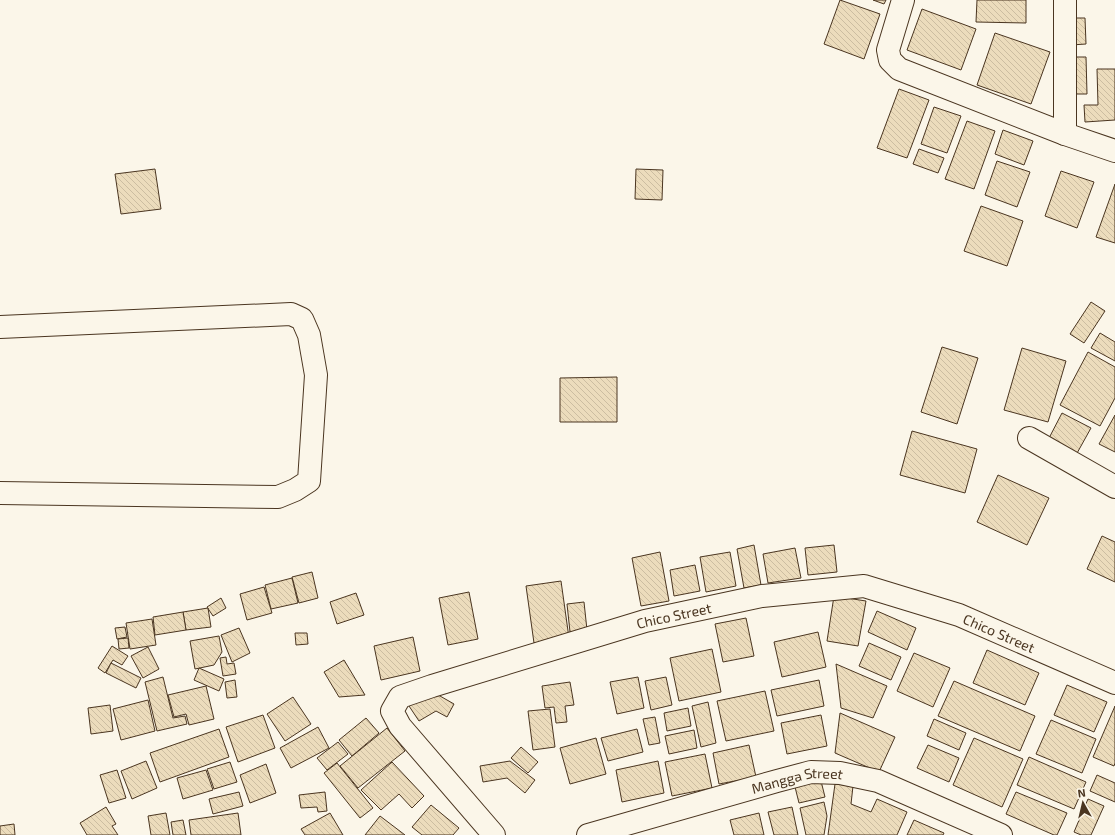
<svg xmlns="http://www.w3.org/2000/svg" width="1115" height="835" font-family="'Exo 2',sans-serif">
<defs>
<pattern id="building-back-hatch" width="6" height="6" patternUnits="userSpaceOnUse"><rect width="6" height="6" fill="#ecdcbc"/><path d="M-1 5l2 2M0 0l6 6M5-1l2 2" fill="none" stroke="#ccbda1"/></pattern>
</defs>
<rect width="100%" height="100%" fill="#fbf6e9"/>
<!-- building -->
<g fill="url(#building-back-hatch)" stroke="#4a3520">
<polygon points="840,0 880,14 864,59 824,44"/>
<polygon points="873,0 886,0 884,4"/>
<polygon points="977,0 1026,0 1026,23 976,22"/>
<polygon points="922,9 976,29 961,70 907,50"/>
<polygon points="1070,18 1085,18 1086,44 1071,45"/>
<polygon points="995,33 1050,52 1031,104 977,85"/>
<polygon points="1073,57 1086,57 1087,94 1074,94"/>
<polygon points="1097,69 1115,69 1115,120 1085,122 1084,105 1098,105"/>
<polygon points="899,89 929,100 907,158 877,148"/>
<polygon points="934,107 961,116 947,153 921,144"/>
<polygon points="967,121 995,131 974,189 945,179"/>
<polygon points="1003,130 1033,141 1024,165 995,154"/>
<polygon points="919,149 944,158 938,173 913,164"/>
<polygon points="997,161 1030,172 1017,207 985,195"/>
<polygon points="155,169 161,209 121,214 115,174"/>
<polygon points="636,169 663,170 662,200 635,199"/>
<polygon points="1061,171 1094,182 1077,228 1045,216"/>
<polygon points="1115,184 1115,243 1096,237"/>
<polygon points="981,206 1023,221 1007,266 964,251"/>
<polygon points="1091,302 1105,311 1084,343 1070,334"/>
<polygon points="1100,333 1115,342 1115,361 1091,348"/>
<polygon points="942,347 978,358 957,424 921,412"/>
<polygon points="1022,348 1066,361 1048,422 1004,410"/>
<polygon points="1088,352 1115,367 1115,398 1100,426 1060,405"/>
<polygon points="617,377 617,422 560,422 560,378"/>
<polygon points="1062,413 1091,428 1076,455 1048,440"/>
<polygon points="1115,415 1115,452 1099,444"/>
<polygon points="912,431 977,449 965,493 900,475"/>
<polygon points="998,475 1049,498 1027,545 977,522"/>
<polygon points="1102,536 1115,542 1115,582 1087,569"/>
<polygon points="754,545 761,585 744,588 737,549"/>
<polygon points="834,545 837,572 808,575 805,548"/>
<polygon points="795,548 801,578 768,583 763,554"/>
<polygon points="660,552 669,601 641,606 632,558"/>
<polygon points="730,552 736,586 706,592 700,557"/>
<polygon points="695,565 700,591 674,596 670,570"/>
<polygon points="312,572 318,598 299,603 292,577"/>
<polygon points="292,578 298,603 271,609 265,585"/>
<polygon points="561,581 569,638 534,643 526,586"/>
<polygon points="264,587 272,613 247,620 240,594"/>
<polygon points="469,592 478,639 448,645 439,598"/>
<polygon points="356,593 364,615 337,624 330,602"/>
<polygon points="834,596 866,601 858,646 827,641"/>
<polygon points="221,598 226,608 213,616 207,607"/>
<polygon points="584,602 587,630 570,632 567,604"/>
<polygon points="208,608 211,627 186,630 183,612"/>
<polygon points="877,611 916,628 907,650 868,632"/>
<polygon points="183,612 186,630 155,635 153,617"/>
<polygon points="746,618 754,656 723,662 715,624"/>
<polygon points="152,619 156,645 130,649 126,623"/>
<polygon points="125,627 127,637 117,639 115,628"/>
<polygon points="239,628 250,653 232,662 221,635"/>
<polygon points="818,632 826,667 782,677 774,642"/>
<polygon points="295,633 307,633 308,644 296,645"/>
<polygon points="219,636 222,652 214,665 195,669 190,641"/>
<polygon points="413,637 420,671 381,680 374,646"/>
<polygon points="128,638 129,648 119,649 118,639"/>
<polygon points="869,643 901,657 891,680 859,666"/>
<polygon points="112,646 128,656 122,665 113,660 105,673 98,668"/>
<polygon points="148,647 159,669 143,678 131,656"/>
<polygon points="712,649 721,692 679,701 670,658"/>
<polygon points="987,650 1039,673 1025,705 973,683"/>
<polygon points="914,653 950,668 933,707 897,691"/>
<polygon points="226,657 227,664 234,663 236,674 223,676 220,658"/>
<polygon points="344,660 365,695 339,697 324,672"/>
<polygon points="111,663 141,678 136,688 106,673"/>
<polygon points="836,664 887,686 873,718 841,708"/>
<polygon points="199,668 224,679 219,691 194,680"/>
<polygon points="163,677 173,718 185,716 187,724 157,731 145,682"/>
<polygon points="638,677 644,708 617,714 610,682"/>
<polygon points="666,677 672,705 651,710 645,681"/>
<polygon points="235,680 237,697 227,698 225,682"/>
<polygon points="819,680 824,706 777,716 771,690"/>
<polygon points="954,681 1035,716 1020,751 938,716"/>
<polygon points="570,682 574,705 565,706 567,722 556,723 554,707 545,708 542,686"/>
<polygon points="1067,685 1107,702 1094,732 1054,715"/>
<polygon points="206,686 214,719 189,725 186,714 174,717 168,695"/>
<polygon points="765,691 774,731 726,741 717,701"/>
<polygon points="433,692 454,704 447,717 436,711 419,721 409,706"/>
<polygon points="293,697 311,724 285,741 267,714"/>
<polygon points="148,700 155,731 121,740 113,709"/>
<polygon points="708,702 716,743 701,747 692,706"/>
<polygon points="110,705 113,731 91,734 88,708"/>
<polygon points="1115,706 1115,763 1114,766 1093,757"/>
<polygon points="688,708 691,726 667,731 664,713"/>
<polygon points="550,709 555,747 533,750 528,711"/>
<polygon points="840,713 895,737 879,772 835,753"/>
<polygon points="263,715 275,748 238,762 226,727"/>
<polygon points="821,715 827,746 787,754 781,723"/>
<polygon points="655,717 660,743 649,745 643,719"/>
<polygon points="366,718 379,733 352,756 339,740"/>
<polygon points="934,719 966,733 959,750 927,736"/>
<polygon points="1051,720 1096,739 1082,773 1036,754"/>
<polygon points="318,727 329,748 291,768 280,748"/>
<polygon points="387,728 405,751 358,788 340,766"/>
<polygon points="219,729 229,757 160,782 150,753"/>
<polygon points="637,729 643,752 608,761 601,738"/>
<polygon points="694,730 697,748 669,754 665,736"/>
<polygon points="596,738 606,774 570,784 560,748"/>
<polygon points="974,738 1023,759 1002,807 953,785"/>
<polygon points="338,742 348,754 327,770 317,758"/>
<polygon points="749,745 756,777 719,784 713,753"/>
<polygon points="928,745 959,758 949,782 917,768"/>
<polygon points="521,747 538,762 528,773 511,758"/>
<polygon points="705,754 712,788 672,796 665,762"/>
<polygon points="1029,757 1086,782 1074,809 1017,785"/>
<polygon points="146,761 157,788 132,799 121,771"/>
<polygon points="510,761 535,780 525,793 507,778 483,782 480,766"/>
<polygon points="658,761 664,793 622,802 616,770"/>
<polygon points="230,762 237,782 214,789 207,769"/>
<polygon points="392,762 424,796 412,808 399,794 381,810 361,790"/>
<polygon points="337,763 373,808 360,818 324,773"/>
<polygon points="266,764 276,793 250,803 240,775"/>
<polygon points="117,770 126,798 109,803 100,775"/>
<polygon points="206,770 213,790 183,799 177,778"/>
<polygon points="1097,775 1115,783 1115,802 1090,791"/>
<polygon points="821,781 825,797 799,803 795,787"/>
<polygon points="835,784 853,786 851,804 871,812 877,799 907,812 897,835 828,835"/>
<polygon points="239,792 243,806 213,814 209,799"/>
<polygon points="325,792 327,811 318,812 317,807 301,808 299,795"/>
<polygon points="1016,792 1067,813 1057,835 1054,835 1006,814"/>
<polygon points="1088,799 1104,806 1091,835 1081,835 1074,832"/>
<polygon points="824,802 827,816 824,835 806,835 800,808"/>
<polygon points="431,805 459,828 453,835 422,835 412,827"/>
<polygon points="106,807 116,824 112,826 118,835 87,835 80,823"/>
<polygon points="792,807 798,835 774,835 768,812"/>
<polygon points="166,813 170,835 151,835 148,816"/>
<polygon points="238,813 241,835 191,835 189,820"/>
<polygon points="330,813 343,835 305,835 301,829"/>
<polygon points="759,813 764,835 734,835 730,820"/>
<polygon points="380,816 405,835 365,835"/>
<polygon points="183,820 186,835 173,835 171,822"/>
<polygon points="914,820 944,833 943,835 907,835"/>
<polygon points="14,824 15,835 0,835 0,826"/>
</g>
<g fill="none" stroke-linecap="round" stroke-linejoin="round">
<defs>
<g id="street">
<polyline points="903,0 888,50 890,60 899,69 1065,134 1115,151"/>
<polyline points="1065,0 1065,134"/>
<polyline points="0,327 291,314 302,319 309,335 316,375 309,481 295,490 278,497 0,493"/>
<polyline points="1029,438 1115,487"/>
<path id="s1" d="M494,835L400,726L392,711L400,697L432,686L645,621L762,596L864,586L959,615L1115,683"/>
<path id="s2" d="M588,835L777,781L811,772L840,773L878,781L1001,835"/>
</g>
</defs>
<!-- street casing -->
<use href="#street" stroke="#4a3520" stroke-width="24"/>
<!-- street -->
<use href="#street" stroke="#fbf6e9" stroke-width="22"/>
</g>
<g text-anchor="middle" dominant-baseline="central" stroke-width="3" stroke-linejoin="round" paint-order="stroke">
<!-- street labels -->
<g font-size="14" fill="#4a3520" stroke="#fbf6e9">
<text stroke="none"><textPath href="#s1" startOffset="463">Chico Street</textPath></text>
<text stroke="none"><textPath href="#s1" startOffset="799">Chico Street</textPath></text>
<text stroke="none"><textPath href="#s2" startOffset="217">Mangga Street</textPath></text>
</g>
</g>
<!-- north arrow -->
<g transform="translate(1083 803) rotate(352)" stroke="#fbf6e9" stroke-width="3" paint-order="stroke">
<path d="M0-3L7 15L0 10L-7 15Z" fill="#4a3520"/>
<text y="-6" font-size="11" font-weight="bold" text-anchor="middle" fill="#4a3520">N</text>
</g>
</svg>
